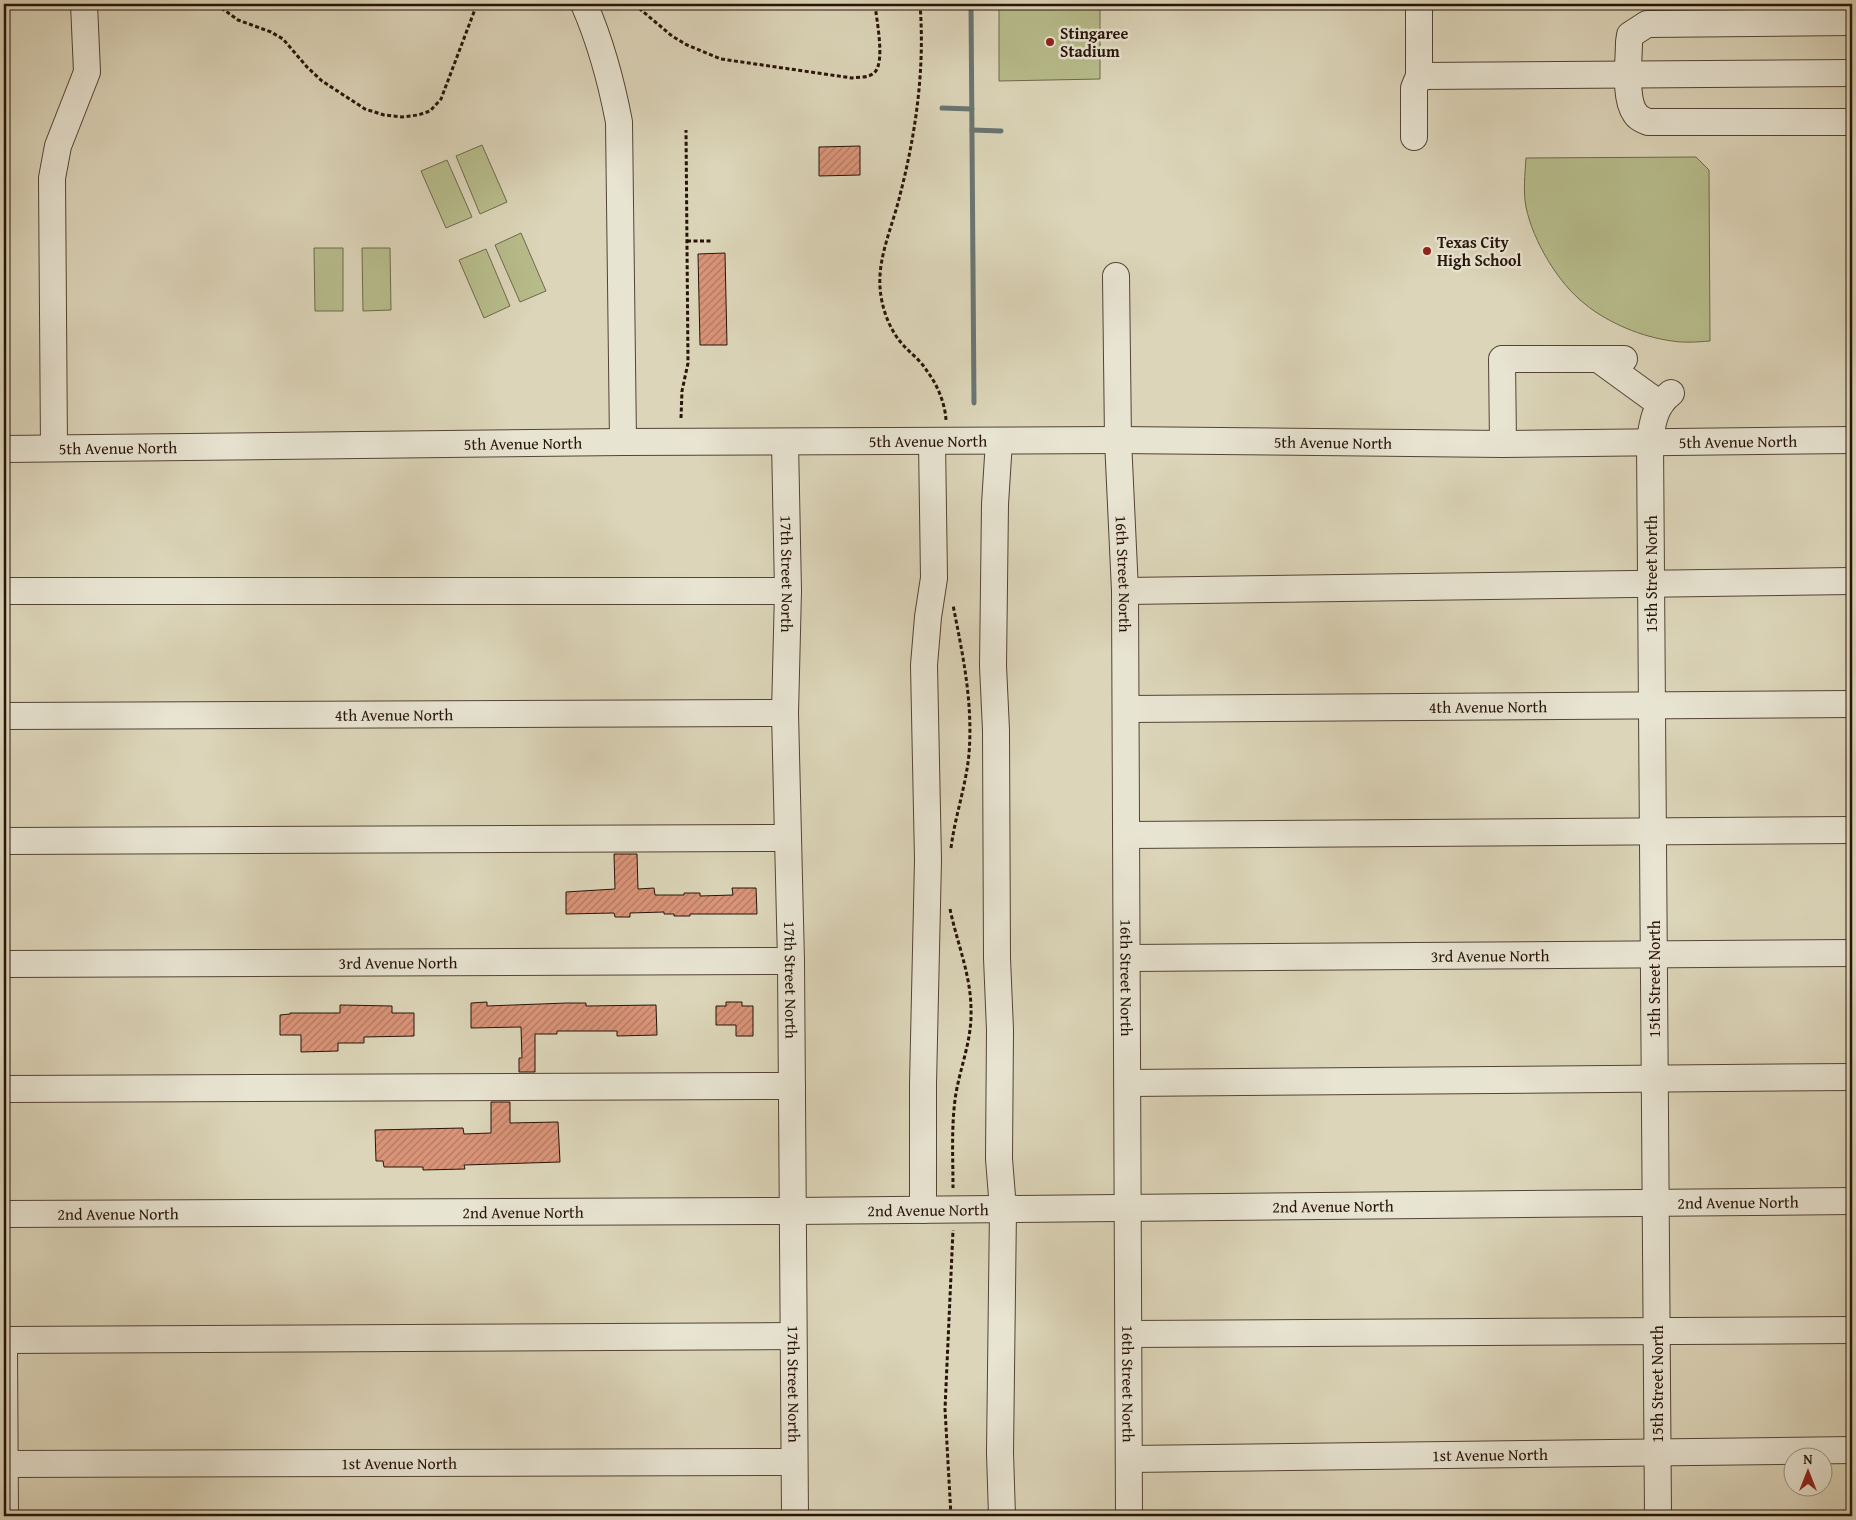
<svg xmlns="http://www.w3.org/2000/svg" width="1856" height="1520" font-family="'Gentium Book Plus',serif">
<defs>
<pattern id="building-hatch" width="6" height="6" patternUnits="userSpaceOnUse" patternTransform="scale(1.25)"><rect width="6" height="6" fill="#da9478"/><path d="M-1 1l2-2M0 6l6-6M5 7l2-2" fill="none" stroke="#b17861"/></pattern>
</defs>
<rect width="100%" height="100%" fill="#dcd5b9"/>
<filter id="stains"><feTurbulence type="fractalNoise" baseFrequency=".004" numOctaves="4"/><feColorMatrix values="0 0 0 0 .2 0 0 0 0 .09 0 0 0 0 .02 0 0 0 .5 -.17"/></filter>
<radialGradient id="worn" r=".72"><stop offset=".6" stop-color="#630" stop-opacity="0"/><stop offset="1" stop-color="#630" stop-opacity=".3"/></radialGradient>
<!-- grass -->
<g fill="#b7bc8b" stroke="#6f684a">
<polygon points="999,4 1100,4 1100,79 999,81"/>
<polygon points="482,145 507,202 480,214 456,156"/>
<path d="M1696,157L1709,170L1710,341C1698,342 1684,343 1672,341C1642,337 1608,323 1585,304C1558,283 1533,241 1526,207C1523,191 1525,174 1526,158Z"/>
<polygon points="447,160 472,217 446,228 421,171"/>
<polygon points="521,233 546,291 520,302 495,245"/>
<polygon points="314,248 343,248 343,311 315,311"/>
<polygon points="362,248 390,248 391,310 363,311"/>
<polygon points="486,249 510,306 484,318 459,260"/>
</g>
<g fill="none" stroke-linecap="round" stroke-linejoin="round">
<!-- stream -->
<g stroke="#6a7572" stroke-width="5">
<polyline points="971,4 974,403"/>
<polyline points="942,108 972,109"/>
<polyline points="972,130 1001,131"/>
</g>
</g>
<!-- building -->
<g fill="url(#building-hatch)" stroke="#271409">
<polygon points="860,146 860,175 819,176 819,147"/>
<polygon points="725,253 727,345 700,345 698,254"/>
<polygon points="614,854 637,854 638,889 654,888 655,895 684,895 684,893 700,893 700,896 733,895 732,888 756,888 757,914 690,914 690,916 674,916 674,914 664,914 664,912 630,913 630,917 615,917 614,913 566,914 566,892 615,889"/>
<polygon points="487,1002 487,1006 567,1003 586,1003 586,1006 656,1005 657,1035 617,1036 617,1031 557,1031 557,1034 535,1034 535,1072 519,1072 519,1058 522,1058 521,1027 471,1028 471,1003"/>
<polygon points="726,1002 742,1002 742,1006 753,1006 753,1036 736,1036 736,1025 716,1025 716,1006 726,1006"/>
<polygon points="340,1005 392,1006 392,1013 414,1013 414,1036 364,1037 364,1043 338,1043 338,1051 301,1052 301,1035 280,1035 280,1015 290,1014 290,1013 340,1013"/>
<polygon points="491,1102 510,1102 510,1123 558,1122 560,1162 464,1165 465,1169 423,1170 423,1167 384,1167 383,1161 376,1161 375,1130 463,1128 464,1134 491,1133"/>
</g>
<g fill="none" stroke-linecap="round" stroke-linejoin="round">
<defs>
<g id="minor">
<path d="M584,4C601,43 611,80 619,122L623,442"/>
<polyline points="1419,4 1419,76 1852,73"/>
<path d="M1852,22L1647,24L1630,35L1629,42C1629,60 1624,98 1635,113C1638,118 1643,120 1648,122H1852"/>
<polyline points="1414,137 1414,88 1419,76"/>
<path id="s1" d="M1116,276L1118,440L1125,591L1129,1516"/>
<polyline points="1598,359 1660,404"/>
<polyline points="999,441 995,504 993,666 996,730 997,958 1000,1030 999,1159 1003,1209 1000,1453 1002,1516"/>
<path id="s2" d="M785,442L788,591L785,713L791,961L795,1516"/>
<polyline points="1503,444 1502,359 1624,359"/>
<polyline points="54,448 52,178 58,146 87,72 84,4"/>
<path id="s3" d="M4,449L623,442L1118,440L1503,444L1852,440"/>
<polyline points="4,591 788,591"/>
<polyline points="1125,591 1852,581"/>
<path id="s4" d="M1126,709L1852,704"/>
<path id="s5" d="M4,716L785,713"/>
<polyline points="1127,835 1852,830"/>
<polyline points="4,841 788,838"/>
<path id="s6" d="M1128,958L1852,953"/>
<path id="s7" d="M4,964L791,961"/>
<polyline points="1128,1083 1852,1077"/>
<polyline points="4,1089 792,1086"/>
<polyline points="923,1210 923,1084 928,860 924,665 928,617 934,578 932,441"/>
<path id="s8" d="M4,1214L793,1211L1852,1201"/>
<polyline points="1129,1334 1852,1330"/>
<polyline points="4,1340 793,1336"/>
<polyline points="4,1349 5,1516"/>
<path id="s9" d="M1129,1459L1852,1450"/>
<path id="s10" d="M4,1464L794,1462"/>
<path d="M1658,1516L1650,442C1652,423 1655,405 1671,393"/>
</g>
</defs>
<!-- minor casing -->
<use href="#minor" stroke="#544435" stroke-width="28"/>
<!-- path -->
<g stroke="#271409" stroke-width="3" stroke-dasharray="4 2.5" stroke-linecap="butt">
<polyline points="216,4 238,20 271,32 283,39 307,67 322,81 365,109 384,115 402,117 418,115 430,111 441,99 477,4"/>
<path d="M634,4L672,36L687,45L721,59L852,78C859,77 868,78 874,73C886,63 876,18 875,4"/>
<path d="M920,4C925,68 916,133 900,195C893,225 878,256 880,287C881,305 888,326 899,340C907,351 920,359 927,371C937,384 945,403 946,420"/>
<polyline points="687,241 712,241"/>
<polyline points="681,418 682,391 688,363 686,130"/>
<path d="M951,848C955,816 966,786 969,754C973,702 963,656 953,605"/>
<path d="M950,909C957,943 971,975 971,1010C972,1039 961,1065 956,1093C951,1124 953,1157 953,1188"/>
<polyline points="951,1516 945,1409 953,1230"/>
</g>
<!-- minor -->
<use href="#minor" stroke="#e8e4d2" stroke-width="26"/>
</g>
<!-- markers -->
<g fill="#8f2418" stroke="#e8e4d2" stroke-width="2">
<circle cx="1050" cy="42" r="5"/>
<circle cx="1427" cy="251" r="5"/>
</g>
<g text-anchor="middle" dominant-baseline="central" stroke-width="5" stroke-linejoin="round" paint-order="stroke">
<!-- poi labels -->
<g font-size="16" font-weight="bold" fill="#271409" stroke="#e8e4d2" text-anchor="start">
<text x="1060" y="33">Stingaree<tspan x="1060" dy="18">Stadium</tspan></text>
<text x="1437" y="242">Texas City<tspan x="1437" dy="18">High School</tspan></text>
</g>
<!-- street labels -->
<g font-size="16" fill="#271409" stroke="#e8e4d2">
<text stroke="none"><textPath href="#s3" startOffset="924">5th Avenue North</textPath></text>
<text stroke="none"><textPath href="#s3" startOffset="1734">5th Avenue North</textPath></text>
<text stroke="none"><textPath href="#s3" startOffset="1329">5th Avenue North</textPath></text>
<text stroke="none"><textPath href="#s3" startOffset="519">5th Avenue North</textPath></text>
<text stroke="none"><textPath href="#s3" startOffset="114">5th Avenue North</textPath></text>
<text stroke="none"><textPath href="#s1" startOffset="298">16th Street North</textPath></text>
<text stroke="none"><textPath href="#s2" startOffset="132">17th Street North</textPath></text>
<text transform="translate(1651 574) rotate(-90)">15th Street North</text>
<text stroke="none"><textPath href="#s4" startOffset="362">4th Avenue North</textPath></text>
<text stroke="none"><textPath href="#s5" startOffset="390">4th Avenue North</textPath></text>
<text stroke="none"><textPath href="#s6" startOffset="362">3rd Avenue North</textPath></text>
<text stroke="none"><textPath href="#s7" startOffset="394">3rd Avenue North</textPath></text>
<text stroke="none"><textPath href="#s1" startOffset="702">16th Street North</textPath></text>
<text stroke="none"><textPath href="#s2" startOffset="538">17th Street North</textPath></text>
<text transform="translate(1654 979) rotate(-90)">15th Street North</text>
<text stroke="none"><textPath href="#s8" startOffset="1734">2nd Avenue North</textPath></text>
<text stroke="none"><textPath href="#s8" startOffset="1329">2nd Avenue North</textPath></text>
<text stroke="none"><textPath href="#s8" startOffset="924">2nd Avenue North</textPath></text>
<text stroke="none"><textPath href="#s8" startOffset="519">2nd Avenue North</textPath></text>
<text stroke="none"><textPath href="#s8" startOffset="114">2nd Avenue North</textPath></text>
<text stroke="none"><textPath href="#s1" startOffset="1108">16th Street North</textPath></text>
<text stroke="none"><textPath href="#s2" startOffset="942">17th Street North</textPath></text>
<text transform="translate(1657 1384) rotate(-90)">15th Street North</text>
<text stroke="none"><textPath href="#s9" startOffset="361">1st Avenue North</textPath></text>
<text stroke="none"><textPath href="#s10" startOffset="395">1st Avenue North</textPath></text>
</g>
</g>
<!-- margin -->
<rect width="1856" height="1520" fill="none" stroke="#dcd5b9" stroke-width="20"/>
<rect x="5" y="5" width="1846" height="1510" fill="none" stroke="#271409" stroke-width="2.5"/>
<rect x="10" y="10" width="1836" height="1500" fill="none" stroke="#271409"/>
<!-- north arrow -->
<g transform="translate(1808 1472)"><circle r="24" fill="#e8e4d2" stroke="#9b9182"/>
<path d="M0-4L9 19L0 12L-9 19Z" fill="#8f2418"/>
<text y="-8" font-size="14" font-weight="bold" text-anchor="middle" fill="#271409">N</text>
</g>
<rect width="100%" height="100%" filter="url(#stains)"/>
<rect width="100%" height="100%" fill="url(#worn)"/>
</svg>
